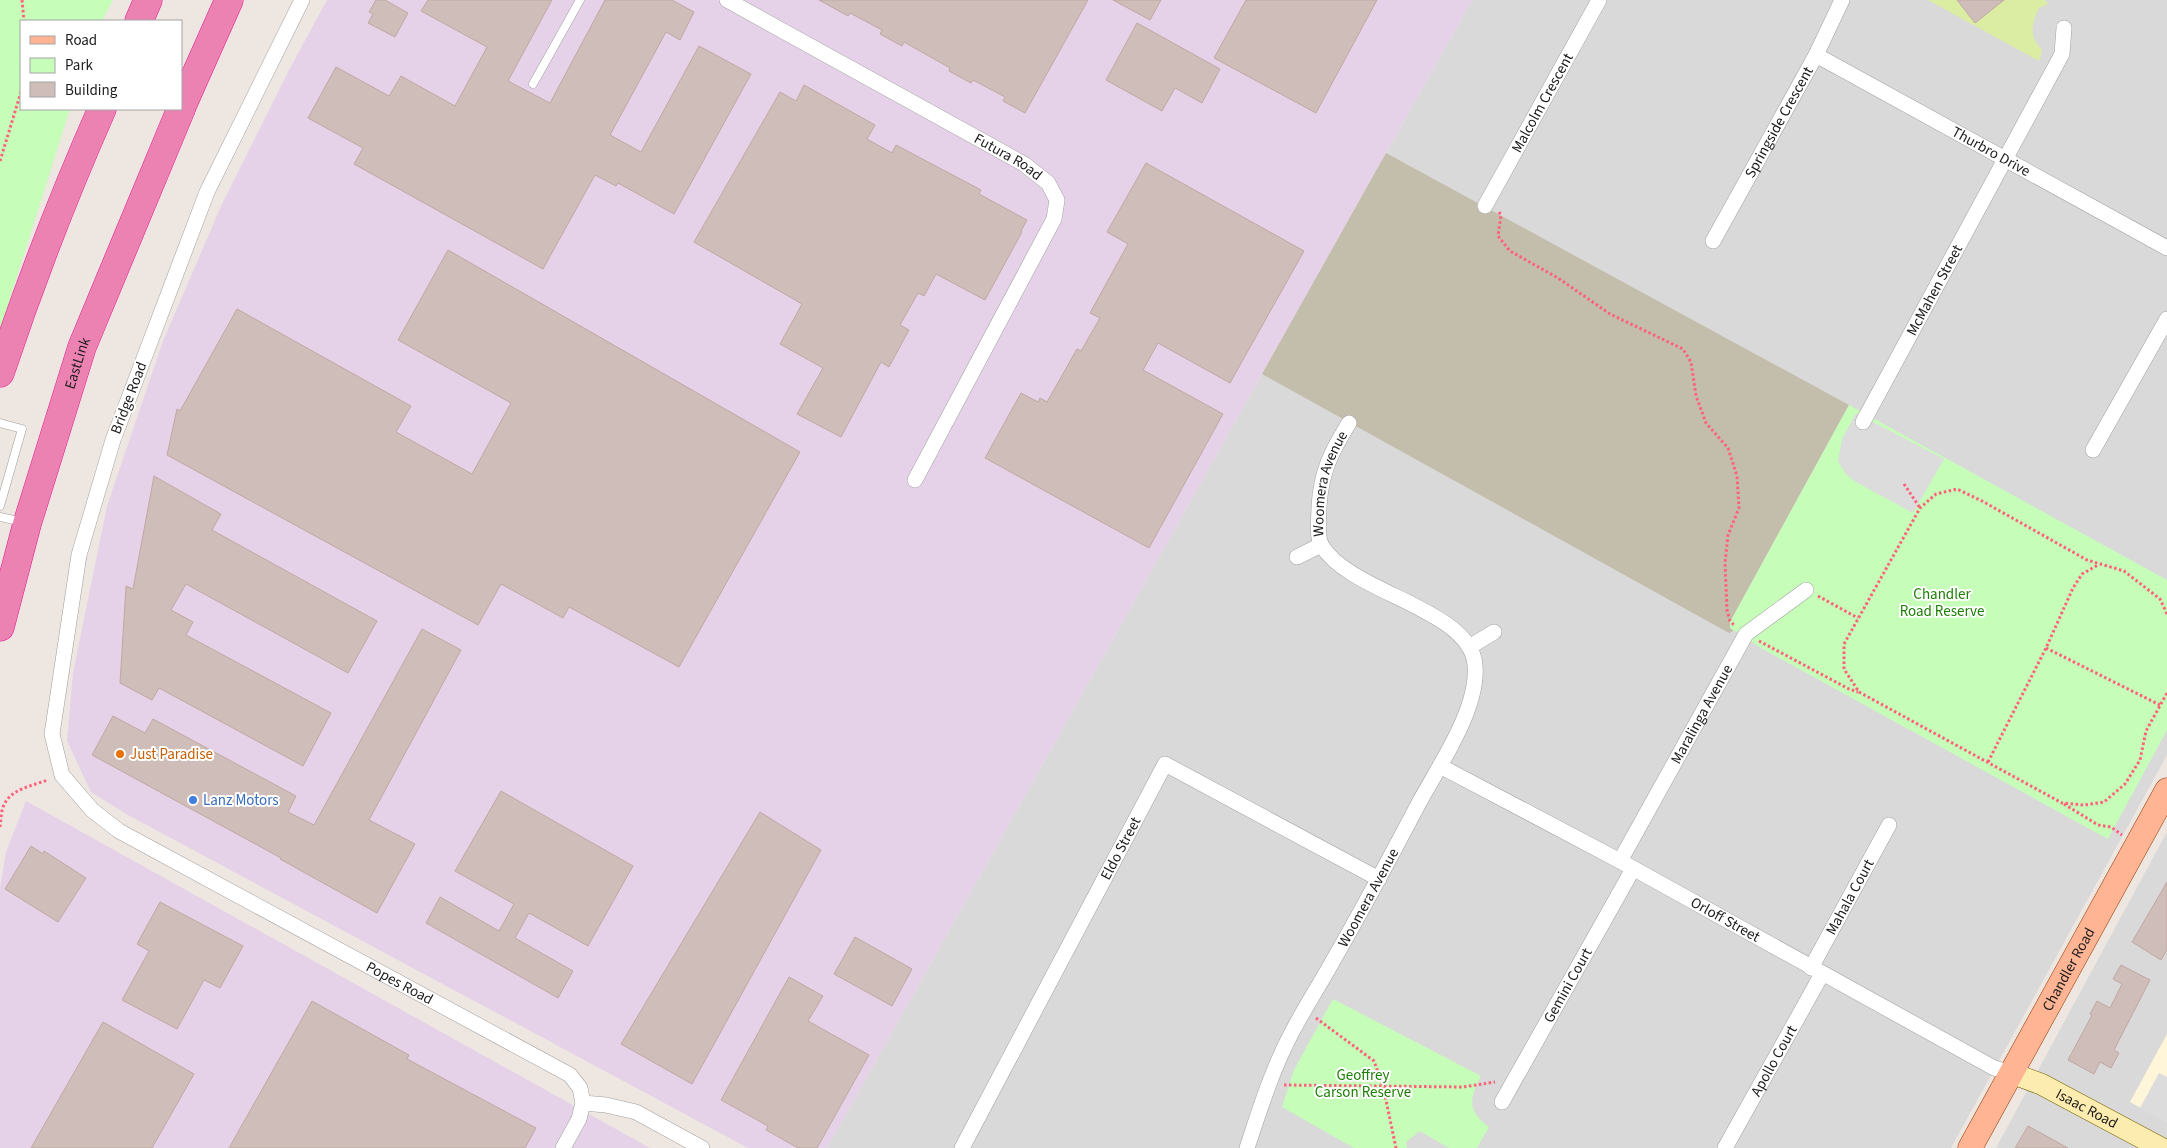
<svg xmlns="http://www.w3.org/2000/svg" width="2167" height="1148" font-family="'Source Sans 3',sans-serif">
<rect width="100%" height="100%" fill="#eee6e0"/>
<!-- residential -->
<g fill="#dad9d9">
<polygon points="1472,0 2167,0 2167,755 1951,1148 827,1148"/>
<polygon points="2167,832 2167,1148 1996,1148 2096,963"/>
</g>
<!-- industrial -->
<g fill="#e6d2e8">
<polygon points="327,0 1472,0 827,1148 748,1148 128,815 91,792 67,741 73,673 107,506 163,341 222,204 289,70"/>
<polygon points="26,801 650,1148 0,1148 0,888 6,852"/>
</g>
<!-- education -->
<polygon fill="#fff5d8" points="2167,1034 2167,1122 2130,1102"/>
<!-- construction -->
<polygon fill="#c3bdab" points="1386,153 1849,405 1730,622 1733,631 1729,633 1262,374"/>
<!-- grass -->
<path fill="#dbeda2" d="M1928,0H2045L2048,4L2039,8C2031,24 2029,37 2042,50L2039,61Z"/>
<!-- park -->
<g fill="#c6fdb9">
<polygon points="0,0 113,0 102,21 21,21 21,109 70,109 0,330"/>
<polygon points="1849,405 2167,580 2167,730 2108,839 1761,648 1730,628 1730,622"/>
<path d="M1333,999L1481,1076C1469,1099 1467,1111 1489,1127L1477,1148H1449L1420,1131L1406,1142L1407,1148H1354L1282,1107L1294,1070Z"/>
</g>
<!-- parking -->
<g fill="#dcdcdc">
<polygon points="1856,413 1944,459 1913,513 1854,481 1845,473 1838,461 1842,439"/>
<polygon points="2159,1073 2167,1077 2167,1122 2140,1108"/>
</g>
<!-- building -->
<g fill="#cebdb9" stroke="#c1a7a2">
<polygon points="376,0 385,0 408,13 395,37 368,23 373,14 369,12"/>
<polygon points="428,0 552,0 508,81 550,103 605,0 672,0 694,12 680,40 666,32 610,135 641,152 699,46 751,74 674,214 618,183 616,186 595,175 543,269 354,164 363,148 308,118 336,67 389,96 401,76 455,106 487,47 421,11"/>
<polygon points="819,0 1088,0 1025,113 1003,101 1005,97 973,80 971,83 949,71 950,68 904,42 902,46 880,34 882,30 850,13 848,16"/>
<polygon points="1113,0 1161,0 1150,20"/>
<polygon points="1246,0 1377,0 1316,113 1214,58"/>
<polygon points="1957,0 2004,0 1975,23"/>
<polygon points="1137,23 1220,69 1202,103 1175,88 1162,111 1106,80"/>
<polygon points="804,85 875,125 867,139 892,153 896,145 981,190 979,194 1027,220 1021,231 1022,232 985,300 936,274 924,296 918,293 900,325 909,330 889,367 881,362 841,437 797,414 823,368 780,344 802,304 694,242 780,92 796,101"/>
<polygon points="1146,163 1304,251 1230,383 1158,343 1143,370 1223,414 1149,548 985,458 1021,393 1038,402 1040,398 1047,402 1077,349 1081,351 1100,318 1090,313 1128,244 1107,232"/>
<polygon points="448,250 800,452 679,667 569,607 563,618 501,584 478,625 167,455 177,409 180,411 237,309 411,406 396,432 472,474 511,403 398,340"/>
<polygon points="154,476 221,514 212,530 377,621 348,673 186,584 171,610 193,622 186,635 331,713 303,766 159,688 152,700 120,683 126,586 133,589"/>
<polygon points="422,629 461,650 369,820 415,844 377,913 280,859 281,858 92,755 113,716 145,733 153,719 296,796 288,812 314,825"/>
<polygon points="501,791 633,866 588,946 529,913 515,938 573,971 558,998 426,923 440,897 499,931 514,904 455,871"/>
<polygon points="760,812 821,850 692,1084 621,1044"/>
<polygon points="31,846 43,854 44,851 86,878 58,922 5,889"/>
<polygon points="2167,882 2167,950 2161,960 2132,942"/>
<polygon points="160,902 243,946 220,988 204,980 177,1029 122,1000 149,951 137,944"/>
<polygon points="855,937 912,969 892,1006 834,974"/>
<polygon points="2121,965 2150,980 2114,1050 2119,1053 2111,1068 2100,1062 2094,1074 2068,1060 2092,1015 2090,1014 2097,1001 2110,1008 2122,984 2113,979"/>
<polygon points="789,977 823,996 808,1021 869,1055 817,1148 798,1148 766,1130 768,1126 721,1100"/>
<polygon points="312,1001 409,1055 407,1059 536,1128 525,1148 229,1148"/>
<polygon points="103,1022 194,1074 152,1148 31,1148"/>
<polygon points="2028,1126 2068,1148 2015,1148"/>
</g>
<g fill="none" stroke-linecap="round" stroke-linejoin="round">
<defs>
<g id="lane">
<polyline points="533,84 580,0"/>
<polyline points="0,423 22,429 0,506"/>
<polyline points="0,517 23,522"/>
</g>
<g id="street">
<path id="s1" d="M302,0L207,192L113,440L79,555L52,734L62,775L92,810L119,831L570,1075L580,1088L583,1103L606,1105L636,1112L702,1148"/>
<path id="s2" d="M727,0L1024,164L1048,183L1057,200L1054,219L915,480"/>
<path id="s3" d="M1816,55L2167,248"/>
<path id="s4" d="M1485,206L1599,0"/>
<path id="s5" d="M1713,241L1816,55L1842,0"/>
<path id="s6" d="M1863,422L2062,54L2064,28"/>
<polyline points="2093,450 2167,319"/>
<polyline points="1297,557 1321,545"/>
<polyline points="1471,646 1494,632"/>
<path id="s7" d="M1440,766L1620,861L1994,1068L2011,1073"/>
<path id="s8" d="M1620,861L1746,634L1806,590"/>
<path id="s9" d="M1811,968L1889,825"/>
<path id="s10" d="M1502,1102L1633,869"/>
<polyline points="563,1148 579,1119 583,1103"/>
<path id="s11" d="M962,1148L1165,764L1379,879"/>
<path id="s12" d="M1247,1148C1260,1109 1272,1070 1291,1034C1303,1011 1317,989 1330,966C1361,912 1391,856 1420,801C1440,764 1479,708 1475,665C1471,609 1350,593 1322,546C1316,536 1319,519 1319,507C1321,472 1331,452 1349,423"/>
<path id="s13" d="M1725,1148L1822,974"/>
</g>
<g id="secondary">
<path id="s14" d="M2011,1073L2041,1084L2161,1148"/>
</g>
<g id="primary">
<path id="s15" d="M1970,1148L2167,790"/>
</g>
<g id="highway">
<polyline points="139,21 148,0"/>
<polyline points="181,108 229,0"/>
<path d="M0,373C30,283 64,195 102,109"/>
<path id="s16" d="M0,627L27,524L82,347L181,109"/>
</g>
</defs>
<!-- lane casing -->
<use href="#lane" stroke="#a0a0a0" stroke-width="9"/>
<!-- street casing -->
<use href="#street" stroke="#a0a0a0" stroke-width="16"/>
<!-- secondary casing -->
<use href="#secondary" stroke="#756300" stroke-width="22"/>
<!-- primary casing -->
<use href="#primary" stroke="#933b00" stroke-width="25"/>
<!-- highway casing -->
<use href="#highway" stroke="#e11893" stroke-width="29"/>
<!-- path -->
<g stroke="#ff607b" stroke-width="3" stroke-dasharray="2.5 2.5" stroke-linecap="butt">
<polyline points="22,0 24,21"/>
<polyline points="0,161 21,92"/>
<polyline points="1499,212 1501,215 1498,236 1510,251 1558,278 1610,314 1683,349 1691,362 1696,396 1706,423 1728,448 1737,476 1739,508 1728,535 1725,563 1727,610 1730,621 1735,626"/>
<polyline points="1904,484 1920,508"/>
<polyline points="1818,596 1858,618"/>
<polyline points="2167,614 2160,599 2124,571 2087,560 1982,501 1957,489 1936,494 1920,508 1844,644 1844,669 1859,692 2062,803 2084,805 2104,802 2125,784 2140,760 2146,731 2167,693"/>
<polyline points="1759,641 1849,689 1858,692"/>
<polyline points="2046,648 2160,705"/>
<polyline points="1988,762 2046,648 2073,588 2082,574 2098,565"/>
<polyline points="2064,804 2098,825 2111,827 2122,835"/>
<path d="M0,827C1,819 1,809 5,803C12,789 34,785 48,780"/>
<polyline points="1316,1018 1374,1061 1383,1086 1396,1148"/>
<polyline points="1284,1085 1463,1087 1495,1082"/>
</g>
<!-- lane -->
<use href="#lane" stroke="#fff" stroke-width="8"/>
<!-- street -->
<use href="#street" stroke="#fff" stroke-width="15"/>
<!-- secondary -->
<use href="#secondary" stroke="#fdecaf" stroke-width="21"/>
<!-- primary -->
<use href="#primary" stroke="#ffb494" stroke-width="24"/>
<!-- highway -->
<use href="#highway" stroke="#ec82b2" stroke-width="28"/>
</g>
<!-- markers -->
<circle fill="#e8710a" stroke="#fff" stroke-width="2" cx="120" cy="754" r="5"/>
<circle fill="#3f7fe0" stroke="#fff" stroke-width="2" cx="193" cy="800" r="5"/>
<g text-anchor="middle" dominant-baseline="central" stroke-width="4" stroke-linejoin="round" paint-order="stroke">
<!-- street labels -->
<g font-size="15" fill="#1c1c1c" stroke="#fff">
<text stroke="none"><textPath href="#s4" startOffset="118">Malcolm Crescent</textPath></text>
<text stroke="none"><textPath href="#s5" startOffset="136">Springside Crescent</textPath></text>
<text stroke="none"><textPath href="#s3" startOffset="200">Thurbro Drive</textPath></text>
<text stroke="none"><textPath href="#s2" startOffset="322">Futura Road</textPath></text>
<text stroke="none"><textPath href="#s6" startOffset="150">McMahen Street</textPath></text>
<text stroke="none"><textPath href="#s16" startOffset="275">EastLink</textPath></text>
<text transform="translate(129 398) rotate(-69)">Bridge Road</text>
<text stroke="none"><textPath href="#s12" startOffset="802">Woomera Avenue</textPath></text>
<text stroke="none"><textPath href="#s8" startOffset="168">Maralinga Avenue</textPath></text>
<text stroke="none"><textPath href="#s11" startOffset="339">Eldo Street</textPath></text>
<text stroke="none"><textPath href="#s9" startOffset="81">Mahala Court</textPath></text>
<text stroke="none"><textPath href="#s12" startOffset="279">Woomera Avenue</textPath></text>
<text stroke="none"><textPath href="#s7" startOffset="324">Orloff Street</textPath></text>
<text stroke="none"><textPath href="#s15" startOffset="204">Chandler Road</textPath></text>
<text stroke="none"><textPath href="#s1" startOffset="1222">Popes Road</textPath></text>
<text stroke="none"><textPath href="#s10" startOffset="134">Gemini Court</textPath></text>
<text stroke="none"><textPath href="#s13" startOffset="100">Apollo Court</textPath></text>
<text stroke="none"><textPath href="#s14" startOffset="84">Isaac Road</textPath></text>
</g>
<!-- park labels -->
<g font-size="15" fill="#1b7f04" stroke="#fff">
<text x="1942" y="594">Chandler<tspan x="1942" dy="17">Road Reserve</tspan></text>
<text x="1363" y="1075">Geoffrey<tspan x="1363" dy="17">Carson Reserve</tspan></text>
</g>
<!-- food labels -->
<g font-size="15" fill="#c56008" stroke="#fff" text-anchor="start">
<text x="130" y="754">Just Paradise</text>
</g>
<!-- shop labels -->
<g font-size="15" fill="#366cbe" stroke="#fff" text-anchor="start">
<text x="203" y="800">Lanz Motors</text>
</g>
</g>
<!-- legend -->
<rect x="20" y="20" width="162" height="90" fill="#ffffff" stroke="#a4a4a4"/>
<rect x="30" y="36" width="25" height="8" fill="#ffb494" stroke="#a4a4a4"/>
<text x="65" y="45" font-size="15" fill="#1c1c1c">Road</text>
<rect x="30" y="58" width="25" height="15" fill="#c6fdb9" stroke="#a4a4a4"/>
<text x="65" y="70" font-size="15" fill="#1c1c1c">Park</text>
<rect x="30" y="82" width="25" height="15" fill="#cebdb9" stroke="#a4a4a4"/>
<text x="65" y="95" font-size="15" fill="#1c1c1c">Building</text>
</svg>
